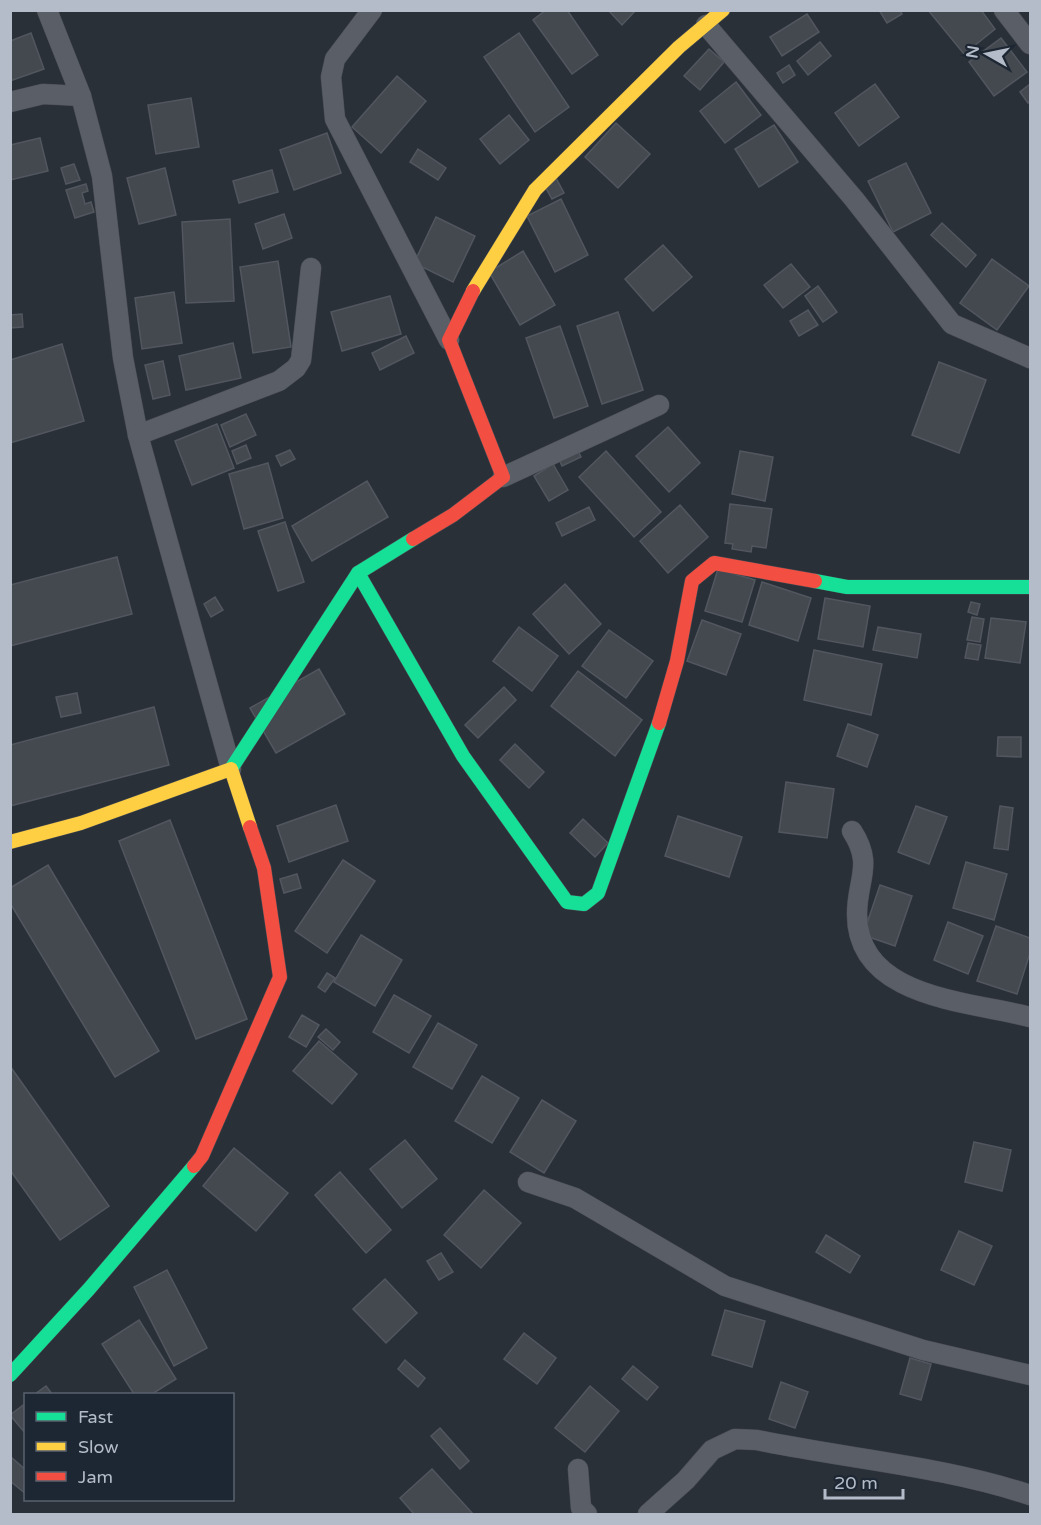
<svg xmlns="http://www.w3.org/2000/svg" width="1041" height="1525" font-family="'Varela Round',sans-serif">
<rect width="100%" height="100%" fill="#2a3038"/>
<!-- building -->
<g fill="#444950" stroke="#52575f" stroke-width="1.5">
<polygon points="546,10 567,10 598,55 572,74 533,20"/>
<polygon points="608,10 636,10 622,25"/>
<polygon points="879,10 900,10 902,14 887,23"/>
<polygon points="928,10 981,10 995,29 964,54"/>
<polygon points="807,14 819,32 782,56 770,37"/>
<polygon points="31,33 44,69 10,81 10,41"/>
<polygon points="519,33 569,107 535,132 484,57"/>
<polygon points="1001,38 1027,72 994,96 969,62"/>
<polygon points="820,42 831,56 808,75 797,61"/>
<polygon points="709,49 724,62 700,90 684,76"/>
<polygon points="789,65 795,75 783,83 777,73"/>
<polygon points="397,76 426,101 381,153 352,127"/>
<polygon points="736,82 761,115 725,143 700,111"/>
<polygon points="875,84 899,117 859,146 835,113"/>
<polygon points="1030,84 1030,101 1028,103 1020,92"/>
<polygon points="191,98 199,147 156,154 148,105"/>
<polygon points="509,115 529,140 500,164 480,139"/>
<polygon points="616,123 650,154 618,188 585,157"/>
<polygon points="774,125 798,162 759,187 735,149"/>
<polygon points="327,133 341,173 294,190 280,150"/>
<polygon points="40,138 48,171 10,180 10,145"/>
<polygon points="418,149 446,168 438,180 410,162"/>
<polygon points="906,163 931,213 893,232 868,181"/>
<polygon points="74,164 80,180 66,184 61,168"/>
<polygon points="165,168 176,215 139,224 127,178"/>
<polygon points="272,170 278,192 239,203 233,181"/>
<polygon points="555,176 564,193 552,199 543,183"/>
<polygon points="86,184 88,191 82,193 85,204 91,202 94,212 75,218 66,190"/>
<polygon points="561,199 588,255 555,272 527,216"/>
<polygon points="284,214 292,238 263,249 255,224"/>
<polygon points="436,217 475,236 453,282 414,263"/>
<polygon points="230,219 234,301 186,303 182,222"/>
<polygon points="942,223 976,255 966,267 931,235"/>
<polygon points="663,245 692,277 653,311 625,279"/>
<polygon points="523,251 555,305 520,325 489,272"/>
<polygon points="992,259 1029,286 997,330 960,303"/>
<polygon points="278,261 291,347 253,353 240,267"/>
<polygon points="791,264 810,287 783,308 764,285"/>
<polygon points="818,286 837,312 823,322 805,296"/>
<polygon points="174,292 182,343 142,349 135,298"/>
<polygon points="390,296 401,334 342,351 331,312"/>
<polygon points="808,310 818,325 799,336 790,321"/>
<polygon points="618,312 643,390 602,404 577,326"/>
<polygon points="22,314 23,327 10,328 10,315"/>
<polygon points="560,326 588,406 554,418 526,338"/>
<polygon points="406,336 414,353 380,370 372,353"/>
<polygon points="233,343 241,378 186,390 179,356"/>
<polygon points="62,344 84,421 10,443 10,360"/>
<polygon points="163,361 170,395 153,399 145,365"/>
<polygon points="939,362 986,380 959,453 912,435"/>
<polygon points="246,414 256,435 230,447 221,425"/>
<polygon points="217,424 234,468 192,485 175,441"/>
<polygon points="668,427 700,463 669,492 636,456"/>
<polygon points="246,445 251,458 237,464 232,451"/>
<polygon points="577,449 581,457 562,466 558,457"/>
<polygon points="290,450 295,459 281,466 276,456"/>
<polygon points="606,451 661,512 634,537 579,477"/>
<polygon points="740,451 773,457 765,501 732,494"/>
<polygon points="268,463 283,518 244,529 229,474"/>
<polygon points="553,464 568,490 549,501 534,476"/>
<polygon points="367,481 388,517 312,561 292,526"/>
<polygon points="730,504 772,509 766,548 752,546 751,552 732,549 733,544 725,543"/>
<polygon points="680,505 708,537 668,573 640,541"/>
<polygon points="589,507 595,520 562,536 556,523"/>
<polygon points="285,522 304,582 278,591 258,531"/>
<polygon points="117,557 132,614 10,646 10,585"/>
<polygon points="718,569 755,580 742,622 705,611"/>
<polygon points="762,582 811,598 798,641 749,625"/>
<polygon points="565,584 601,624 569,654 533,614"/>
<polygon points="215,597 223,610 211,617 204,604"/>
<polygon points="825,598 870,606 863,647 818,639"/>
<polygon points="971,602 980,604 977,615 968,612"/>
<polygon points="972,617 984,619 980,642 967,640"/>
<polygon points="991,618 1026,622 1020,663 985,658"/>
<polygon points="702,620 741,634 726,675 687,661"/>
<polygon points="519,627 558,656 532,691 493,661"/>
<polygon points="878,627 921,634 917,658 873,650"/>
<polygon points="609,630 653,661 626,698 582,666"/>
<polygon points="968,643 981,645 978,660 965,658"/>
<polygon points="814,650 882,664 871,715 804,700"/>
<polygon points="319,669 345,714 276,753 250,708"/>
<polygon points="578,671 642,720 615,756 551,706"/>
<polygon points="504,687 516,700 478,738 465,725"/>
<polygon points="77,693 81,713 61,717 56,697"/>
<polygon points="154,707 169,765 10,806 10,745"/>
<polygon points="848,724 878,735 867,767 837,756"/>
<polygon points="998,737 1021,737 1021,757 997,756"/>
<polygon points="515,744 544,772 529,788 500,760"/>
<polygon points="786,782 834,789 827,838 779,832"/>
<polygon points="336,805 348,841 289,862 277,826"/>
<polygon points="916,806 947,817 929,864 898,852"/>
<polygon points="1000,806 1013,808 1008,850 994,848"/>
<polygon points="678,816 742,837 729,877 665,856"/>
<polygon points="583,819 608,843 595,857 570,833"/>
<polygon points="170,820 247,1019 196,1039 119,841"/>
<polygon points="343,860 375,881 327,953 295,931"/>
<polygon points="966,862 1007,874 994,920 953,908"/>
<polygon points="48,865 159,1051 115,1077 10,903 10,888"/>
<polygon points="297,874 301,888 284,893 280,879"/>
<polygon points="880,885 912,896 895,946 863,935"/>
<polygon points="948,922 983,936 968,974 934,960"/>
<polygon points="996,926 1030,938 1030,953 1017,994 977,981"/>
<polygon points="361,935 402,960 375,1006 334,982"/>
<polygon points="327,973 335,978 325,992 318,987"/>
<polygon points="394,995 431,1016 409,1053 373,1032"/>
<polygon points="302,1015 319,1025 306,1047 289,1037"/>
<polygon points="438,1023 477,1045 452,1089 413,1067"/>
<polygon points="326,1029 340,1042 333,1050 318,1037"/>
<polygon points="319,1041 357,1074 332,1104 293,1071"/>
<polygon points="10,1066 109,1206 60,1240 10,1170"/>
<polygon points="482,1076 519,1098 492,1143 455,1121"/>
<polygon points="542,1100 576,1121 544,1173 510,1152"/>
<polygon points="405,1140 437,1179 402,1208 370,1169"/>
<polygon points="974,1142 1011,1150 1002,1191 965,1182"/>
<polygon points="234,1148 288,1193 256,1231 203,1186"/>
<polygon points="340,1172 391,1230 366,1253 315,1195"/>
<polygon points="484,1190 521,1223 481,1268 444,1235"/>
<polygon points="959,1231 992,1246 974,1285 941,1270"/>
<polygon points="826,1235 860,1256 850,1273 816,1252"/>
<polygon points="441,1253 453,1272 439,1280 427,1261"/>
<polygon points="167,1270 207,1348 174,1366 134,1287"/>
<polygon points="385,1279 417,1313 386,1343 353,1309"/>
<polygon points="725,1310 765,1321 752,1367 712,1355"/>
<polygon points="139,1320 176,1379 152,1394 134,1394 102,1344"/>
<polygon points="524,1333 556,1358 537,1384 504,1359"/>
<polygon points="910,1358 931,1364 921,1400 900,1394"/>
<polygon points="405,1360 425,1378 418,1387 398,1369"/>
<polygon points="633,1366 658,1387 647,1400 622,1379"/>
<polygon points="781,1382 808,1392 795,1428 769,1419"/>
<polygon points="46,1386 52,1394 35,1394"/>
<polygon points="590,1386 619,1411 585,1452 555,1428"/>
<polygon points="26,1403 26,1434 10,1415"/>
<polygon points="440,1428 469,1461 460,1469 431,1436"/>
<polygon points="11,1457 26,1470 26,1494 10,1481"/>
<polygon points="432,1469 473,1514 414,1514 400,1498"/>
</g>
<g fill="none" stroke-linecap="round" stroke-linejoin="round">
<defs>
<g id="street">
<polyline points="47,10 81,96 102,176 123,358 138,435 231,769"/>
<polyline points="372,10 335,59 331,77 335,119 449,340"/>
<polyline points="1004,10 1030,44"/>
<polyline points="706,25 854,199 952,324 1030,358"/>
<polyline points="10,102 43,94 81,96"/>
<polyline points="138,435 279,381 296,368 301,360 311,268"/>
<polyline points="503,477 659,405"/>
<path d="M852,831C874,865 857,879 857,914C857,999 970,1001 1030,1017"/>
<polyline points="528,1182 575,1198 725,1286 923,1350 1030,1375"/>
<polyline points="578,1469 581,1508 587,1514"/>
<path d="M648,1514L686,1480L712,1450L735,1439L757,1440C848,1459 943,1466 1030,1495"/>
</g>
<g id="fast">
<polyline points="358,573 463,756 567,902 584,904 598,893 659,723"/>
<polyline points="815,581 847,587 1030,587"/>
<polyline points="231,769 358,573 413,539"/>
<polyline points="10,1375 89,1289 194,1166"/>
</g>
<g id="slow">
<polyline points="473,291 535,190 679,47 723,10"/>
<polyline points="10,842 81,823 231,769 250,827"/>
</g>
<g id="jam">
<polyline points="413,539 453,515 503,477 449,340 473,291"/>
<polyline points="659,723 677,661 692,581 714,563 815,581"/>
<polyline points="194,1166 202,1156 280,977 264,868 250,827"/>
</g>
</defs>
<!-- street casing -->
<use href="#street" stroke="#484c53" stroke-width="21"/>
<!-- fast casing -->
<use href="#fast" stroke="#484c53" stroke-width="15"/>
<!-- slow casing -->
<use href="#slow" stroke="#484c53" stroke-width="15"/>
<!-- jam casing -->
<use href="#jam" stroke="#484c53" stroke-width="15"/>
<!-- street -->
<use href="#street" stroke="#5a5e66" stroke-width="20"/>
<!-- fast -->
<use href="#fast" stroke="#16e098" stroke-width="14"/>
<!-- slow -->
<use href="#slow" stroke="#ffcf43" stroke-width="14"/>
<!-- jam -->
<use href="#jam" stroke="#f24e42" stroke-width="14"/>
</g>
<!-- border -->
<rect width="1041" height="1525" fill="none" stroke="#b4bcc9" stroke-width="24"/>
<!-- legend -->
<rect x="24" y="1393" width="210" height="108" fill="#1d2633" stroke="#59626f" stroke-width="1.5"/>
<rect x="36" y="1412" width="30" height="9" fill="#16e098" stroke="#59626f" stroke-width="1.5"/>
<text x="78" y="1423" font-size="18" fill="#b4bcc9">Fast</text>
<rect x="36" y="1442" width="30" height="9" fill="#ffcf43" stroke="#59626f" stroke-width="1.5"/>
<text x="78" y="1453" font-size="18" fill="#b4bcc9">Slow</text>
<rect x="36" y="1472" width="30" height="9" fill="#f24e42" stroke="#59626f" stroke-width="1.5"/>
<text x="78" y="1483" font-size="18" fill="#b4bcc9">Jam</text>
<!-- north arrow -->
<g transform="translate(987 54) rotate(279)" stroke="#1d2633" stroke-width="4.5" paint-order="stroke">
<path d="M0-4.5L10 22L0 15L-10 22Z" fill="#b4bcc9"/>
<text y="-9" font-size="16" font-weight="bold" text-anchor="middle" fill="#b4bcc9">N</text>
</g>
<!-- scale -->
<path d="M825 1489v9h78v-9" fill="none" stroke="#b4bcc9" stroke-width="3"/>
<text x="834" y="1489" font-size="18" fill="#b4bcc9" stroke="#1d2633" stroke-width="4.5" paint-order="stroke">20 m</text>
</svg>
